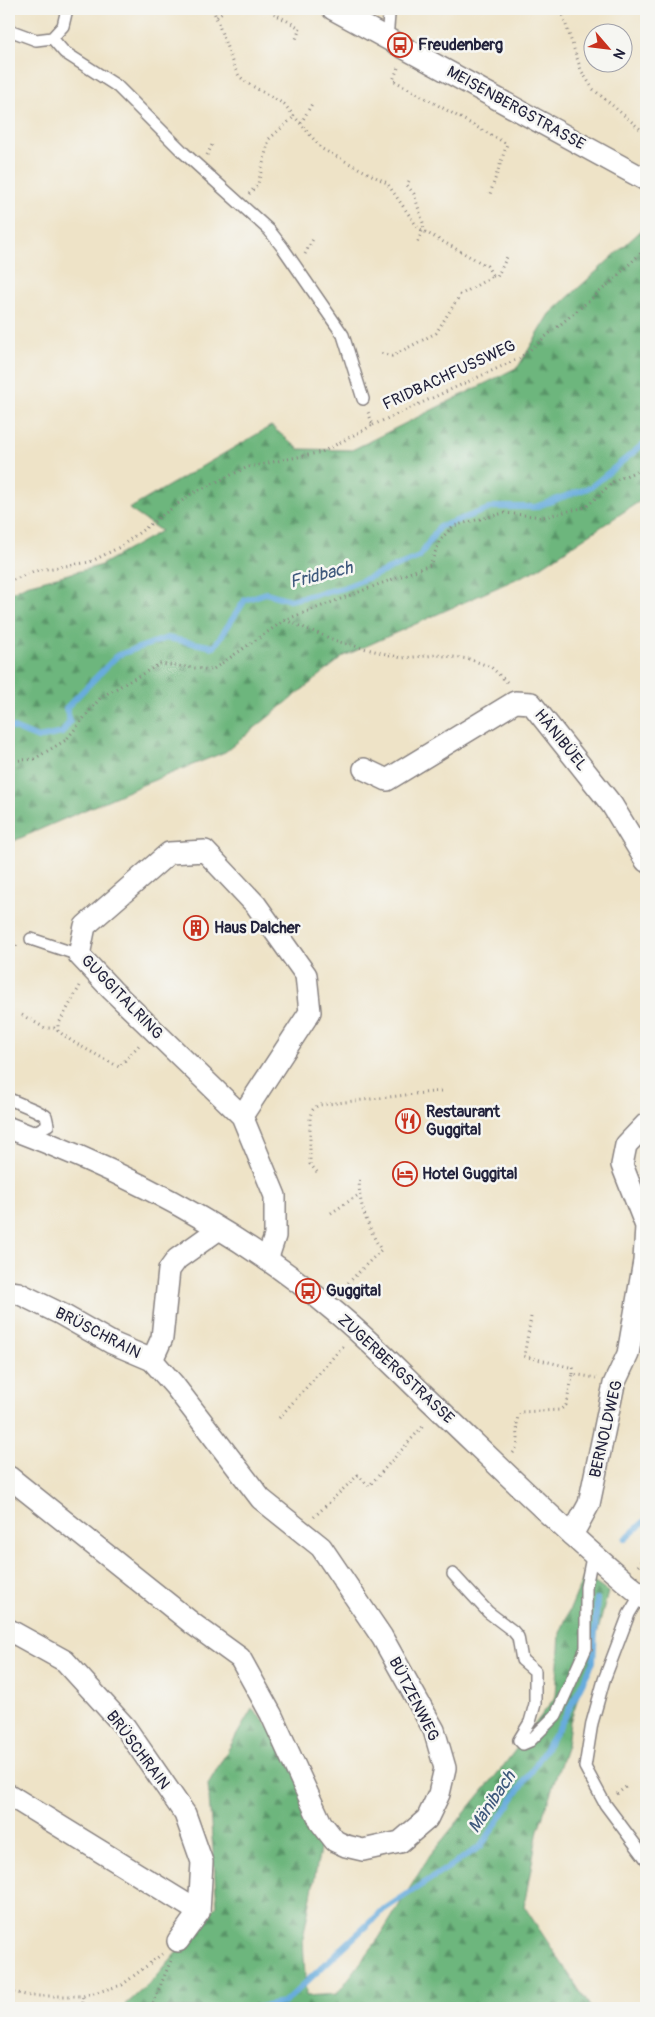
<svg xmlns="http://www.w3.org/2000/svg" width="655" height="2017" font-family="Pangolin,sans-serif">
<defs>
<pattern id="forest-firs" width="22" height="20" patternUnits="userSpaceOnUse" patternTransform="scale(1.25)"><rect width="22" height="20" fill="#6db67d"/><path d="M5 1l3.5 6h-7zM16 11l3.5 6h-7z" fill="#599468"/></pattern>
</defs>
<rect width="100%" height="100%" fill="#f6f6f2"/>
<filter id="ink" filterUnits="userSpaceOnUse"><feTurbulence type="fractalNoise" baseFrequency=".02" numOctaves="2"/><feDisplacementMap in="SourceGraphic" scale="10" xChannelSelector="R" yChannelSelector="G"/><feConvolveMatrix kernelMatrix="1 2 1 2 8 2 1 2 1" color-interpolation-filters="sRGB"/></filter>
<filter id="wash" filterUnits="userSpaceOnUse"><feTurbulence type="fractalNoise" baseFrequency=".0096" numOctaves="4" result="noise"/><feDisplacementMap in="SourceGraphic" scale="20" xChannelSelector="R" yChannelSelector="G"/><feGaussianBlur stdDeviation="1.12" result="paint"/><feColorMatrix in="noise" values="0 0 0 0 0 0 0 0 0 0 0 0 0 0 0 0 0 1.4 0 .05"/><feComposite in="paint" operator="in"/></filter>
<g filter="url(#wash)">
<rect width="100%" height="100%" fill="#eee3c7"/>
<!-- forest -->
<g fill="url(#forest-firs)" stroke="#486c5c">
<polygon points="646,226 646,497 536,570 344,656 225,752 142,785 9,843 9,594 26,585 99,566 161,531 129,509 271,426 299,449 352,450 518,367 550,314"/>
<polygon points="584,1576 608,1592 591,1658 570,1722 567,1745 538,1830 524,1906 591,2008 122,2008 153,1980 217,1905 208,1784 252,1709 289,1746 322,1839 303,1938 306,1996 337,1994 379,1938 430,1855 501,1769 556,1696 560,1633"/>
</g>
<g fill="none" stroke-linecap="round" stroke-linejoin="round">
<!-- stream -->
<g stroke="#67acdd" stroke-width="6">
<polyline points="9,726 38,738 62,733 70,721 66,708 118,655 167,638 214,647 245,600 266,593 290,600 343,588 419,557 439,527 494,507 535,507 591,487 646,442"/>
<polyline points="625,1539 646,1520"/>
<polyline points="254,2008 284,2003 383,1910 481,1846 533,1769 564,1719 593,1662 597,1599"/>
</g>
</g>
</g>
<g filter="url(#ink)">
<g fill="none" stroke-linecap="round" stroke-linejoin="round">
<defs>
<g id="lane">
<polyline points="387,9 389,15 387,39"/>
<polyline points="9,30 36,40 52,38 63,26 67,9"/>
<polyline points="52,38 64,52 117,86 184,153 269,230 283,248 343,335 363,399"/>
<polyline points="31,939 79,955"/>
<polyline points="9,1099 35,1110 46,1116 48,1125 29,1135"/>
<polyline points="453,1574 488,1612 513,1631 518,1637 522,1660 535,1671 535,1704 530,1722 519,1740 523,1744 530,1741 556,1715 586,1648 586,1587 593,1552"/>
<polyline points="641,1594 629,1614 604,1680 592,1723 585,1767 605,1804 646,1859"/>
</g>
<g id="street">
<polyline points="333,9 646,180"/>
<polyline points="364,769 387,780 515,702 531,703 612,805 646,861"/>
<polyline points="242,1116 310,1012 306,975 256,905 205,851 169,853 85,926 79,955 112,990 242,1116 275,1196 275,1236 267,1260"/>
<path d="M9,1128C124,1171 238,1230 333,1310C365,1336 394,1366 424,1395C497,1464 568,1536 646,1599"/>
<polyline points="9,1292 18,1293 61,1314 112,1343 152,1360 174,1385 261,1499 321,1547 382,1637 434,1730 445,1768 439,1794 427,1819 400,1842 363,1850 346,1846 335,1841 321,1823 271,1714 240,1658 193,1624 9,1477"/>
<polyline points="152,1360 162,1338 169,1270 177,1259 219,1229"/>
<polyline points="572,1535 589,1504 614,1384 628,1354 644,1261 646,1226 622,1165 626,1145 646,1124"/>
<polyline points="9,1630 65,1661 125,1727 185,1814 202,1862 199,1912 178,1941"/>
<polyline points="9,1795 199,1912"/>
</g>
</defs>
<!-- lane casing -->
<use href="#lane" stroke="#888281" stroke-width="14"/>
<!-- street casing -->
<use href="#street" stroke="#888281" stroke-width="24"/>
<!-- path -->
<g stroke="#888281" stroke-width="3" stroke-dasharray="1 4" stroke-linecap="butt">
<polyline points="213,9 234,67 239,76 247,83 284,104 322,149 387,183 418,228 487,266 493,276 460,295 436,333 392,356 380,353"/>
<polyline points="273,9 273,13 300,28 296,39"/>
<polyline points="556,9 562,13 581,70 593,89 646,134"/>
<polyline points="217,17 225,9"/>
<polyline points="398,68 393,80 507,144 490,194"/>
<polyline points="301,123 313,102"/>
<polyline points="207,155 212,145"/>
<polyline points="409,181 407,185 414,194 424,226 417,244"/>
<polyline points="249,194 258,184 269,139 295,116"/>
<polyline points="305,254 314,237"/>
<polyline points="493,276 497,277 507,257"/>
<polyline points="373,425 520,358 609,284 646,248"/>
<polyline points="9,582 34,571 90,562 120,547 191,494 248,467 322,452 373,425 368,412"/>
<polyline points="285,620 339,642 402,658 437,655 469,659 491,667 508,683"/>
<polyline points="9,761 34,759 66,740 101,697 160,664 212,670 285,620 430,565 440,540 453,526 504,513 543,517 586,507 614,481 646,467"/>
<polyline points="9,953 18,944"/>
<polyline points="80,986 58,1025 58,1031 73,1042 119,1067 141,1043"/>
<polyline points="22,1015 45,1028 54,1028 58,1031"/>
<path d="M317,1172L310,1164V1118C311,1111 313,1108 319,1105L441,1091"/>
<polyline points="331,1213 360,1194"/>
<path d="M341,1290L381,1250C369,1229 356,1201 360,1176"/>
<polyline points="531,1317 524,1356 573,1368 573,1374"/>
<polyline points="279,1418 345,1344"/>
<path d="M513,1453C524,1440 512,1426 520,1412L560,1410L566,1405L573,1374L596,1378"/>
<polyline points="314,1517 358,1475 369,1486 425,1424"/>
<polyline points="638,1566 646,1557"/>
<polyline points="617,1794 627,1786"/>
<polyline points="9,1991 30,1996 83,1996 122,1985 162,1954"/>
<polyline points="81,2008 83,1996"/>
<polyline points="151,2008 172,1958"/>
</g>
<!-- lane -->
<use href="#lane" stroke="#fff" stroke-width="11"/>
<!-- street -->
<use href="#street" stroke="#fff" stroke-width="21"/>
</g>
</g>
<!-- icons -->
<defs>
<symbol id="bus-ring" viewBox="-11 -11 22 22"><circle r="9.5" fill="#f6f6f2" stroke="#c8321e" stroke-width="1.5"/><path d="M-5-6H5V4H4V6H2V4H-2V6H-4V4H-5ZM-3.5-4V0h7V-4ZM-3.5 1.2v1.5H-2V1.2ZM2 1.2v1.5H3.5V1.2Z" fill="#c8321e"/></symbol>
<symbol id="building-ring" viewBox="-11 -11 22 22"><circle r="9.5" fill="#f6f6f2" stroke="#c8321e" stroke-width="1.5"/><path d="M-4-6H4V6H1V3H-1V6H-4ZM-2.5-4.3h1.7v1.8h-1.7ZM.8-4.3h1.7v1.8H.8ZM-2.5-1h1.7V.8h-1.7ZM.8-1h1.7V.8H.8Z" fill="#c8321e"/></symbol>
<symbol id="restaurant-ring" viewBox="-11 -11 22 22"><circle r="9.5" fill="#f6f6f2" stroke="#c8321e" stroke-width="1.5"/><path d="M-5-6h1v4h1v-4h1v4h1v-4h1v5L-1.5 .5V6h-2V.5L-5-1ZM5-6V6H3V1.5H1.5Q1.5-4 5-6Z" fill="#c8321e"/></symbol>
<symbol id="hotel-ring" viewBox="-11 -11 22 22"><circle r="9.5" fill="#f6f6f2" stroke="#c8321e" stroke-width="1.5"/><path d="M-6-4.5h1.5V1H6V5H4.5V3h-9V5H-6ZM-4 0a1.8 1.8 0 1 1 3.6 0ZM.5 0V-2.5h3Q6-2.5 6 0Z" fill="#c8321e"/></symbol>
</defs>
<g fill-rule="evenodd">
<use href="#bus-ring" x="386" y="31" width="28" height="28"/>
<use href="#building-ring" x="182" y="914" width="28" height="28"/>
<use href="#restaurant-ring" x="394" y="1107" width="28" height="28"/>
<use href="#hotel-ring" x="391" y="1160" width="28" height="28"/>
<use href="#bus-ring" x="294" y="1277" width="28" height="28"/>
</g>
<g text-anchor="middle" dominant-baseline="central" stroke-width="5" stroke-linejoin="round" paint-order="stroke">
<!-- poi labels -->
<g font-size="16" font-weight="bold" fill="#22223b" stroke="#f6f6f2" text-anchor="start">
<text x="418" y="45">Freudenberg</text>
<text x="214" y="928">Haus Dalcher</text>
<text x="426" y="1112">Restaurant<tspan x="426" dy="18">Guggital</tspan></text>
<text x="422" y="1174">Hotel Guggital</text>
<text x="326" y="1291">Guggital</text>
</g>
<!-- street labels -->
<g font-size="16" fill="#22223b" stroke="#f6f6f2">
<text transform="translate(516 108) rotate(29)">MEISENBERGSTRASSE</text>
<text transform="translate(449 375) rotate(-25)">FRIDBACHFUSSWEG</text>
<text transform="translate(561 740) rotate(51)">HÄNIBÜEL</text>
<text transform="translate(122 997) rotate(46)">GUGGITALRING</text>
<text transform="translate(98 1333) rotate(27)">BRÜSCHRAIN</text>
<text transform="translate(396 1369) rotate(43)">ZUGERBERGSTRASSE</text>
<text transform="translate(606 1429) rotate(-77)">BERNOLDWEG</text>
<text transform="translate(414 1699) rotate(63)">BÜTZENWEG</text>
<text transform="translate(138 1750) rotate(53)">BRÜSCHRAIN</text>
</g>
<!-- water labels -->
<g font-size="18" font-style="italic" fill="#3e597c" stroke="#f6f6f2">
<text transform="translate(321 575) rotate(-14)">Fridbach</text>
<text transform="translate(492 1802) rotate(-56)">Mänibach</text>
</g>
</g>
<!-- margin -->
<rect width="655" height="2017" fill="none" stroke="#f6f6f2" stroke-width="30"/>
<!-- north arrow -->
<g transform="translate(608 48) rotate(118)"><circle r="24" fill="#f6f6f2" stroke="#a1a1a9"/>
<path d="M0-4L9 19L0 12L-9 19Z" fill="#c8321e"/>
<text y="-8" font-size="14" font-weight="bold" text-anchor="middle" fill="#22223b">N</text>
</g>
</svg>
